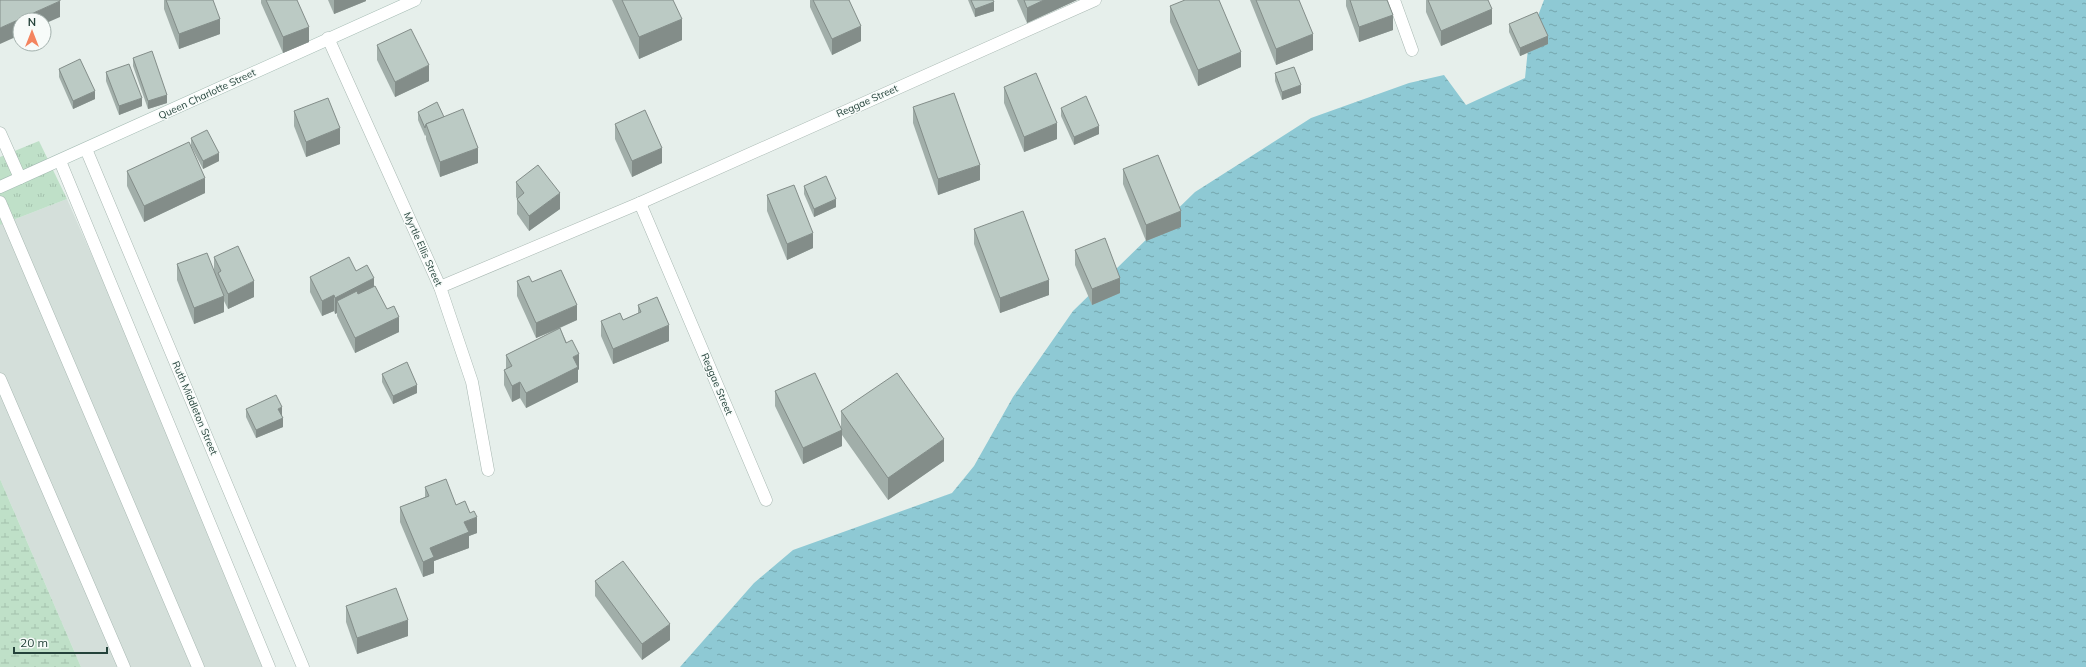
<svg xmlns="http://www.w3.org/2000/svg" width="2086" height="667" font-family="Mulish,sans-serif">
<defs>
<pattern id="grass-tufts" width="24" height="20" patternUnits="userSpaceOnUse"><rect width="24" height="20" fill="#bfe0c8"/><path d="M3 7l-1-3M5 7V3M7 7l1-3M15 17l-1-3M17 17v-4M19 17l1-3" fill="none" stroke="#a4c1ad"/></pattern>
<pattern id="wetland-marsh" width="20" height="14" patternUnits="userSpaceOnUse"><rect width="20" height="14" fill="#bfe0c8"/><path d="M1 5h8M5 5V1M11 12h8M15 12V8" fill="none" stroke="#a4c1ad"/></pattern>
<pattern id="water-ripples" width="26" height="14" patternUnits="userSpaceOnUse"><rect width="26" height="14" fill="#8ec9d4"/><path d="M2 4q2-2 4 0t4 0M15 11q2-2 4 0t4 0" fill="none" stroke="#74a5ad"/></pattern>
</defs>
<rect width="100%" height="100%" fill="#e6efeb"/>
<!-- built -->
<polygon fill="#d4dfda" points="67,199 273,667 81,667 0,479 0,225"/>
<!-- grass -->
<polygon fill="url(#grass-tufts)" points="39,141 67,199 0,225 0,157"/>
<!-- wetland -->
<polygon fill="url(#wetland-marsh)" points="0,479 81,667 0,667"/>
<!-- water -->
<polygon fill="url(#water-ripples)" points="1544,0 2086,0 2086,667 680,667 754,583 793,550 952,493 974,466 1013,397 1073,311 1195,192 1311,118 1409,83 1444,75 1466,105 1525,78 1529,39"/>
<g fill="none" stroke-linecap="round" stroke-linejoin="round">
<defs>
<polyline id="lane" points="60,161 269,667"/>
<g id="street">
<polyline points="1394,0 1412,50"/>
<polyline points="328,38 440,287 472,382 488,470"/>
<polyline points="0,133 20,178"/>
<polyline points="86,149 303,667"/>
<polyline points="0,202 198,667"/>
<polyline points="640,203 766,500"/>
<polyline points="440,287 640,203 1095,0"/>
<polyline points="0,379 124,667"/>
</g>
<polyline id="secondary" points="0,187 415,0"/>
</defs>
<!-- lane casing -->
<use href="#lane" stroke="#a8b8b2" stroke-width="13"/>
<!-- street casing -->
<use href="#street" stroke="#a8b8b2" stroke-width="13"/>
<!-- secondary casing -->
<use href="#secondary" stroke="#a4bbb3" stroke-width="13"/>
<!-- lane -->
<use href="#lane" stroke="#fff" stroke-width="12"/>
<!-- street -->
<use href="#street" stroke="#fff" stroke-width="12"/>
<!-- secondary -->
<use href="#secondary" stroke="#fff" stroke-width="12"/>
</g>
<!-- wall -->
<g fill="#a1aea9">
<polygon points="164,0 213,0 220,34 179,49 164,9"/>
<polygon points="261,0 297,0 309,42 283,53 261,3"/>
<polygon points="328,0 366,0 366,1 334,14"/>
<polygon points="612,0 673,0 682,40 639,59"/>
<polygon points="810,0 849,0 861,41 832,55 810,7"/>
<polygon points="968,0 993,0 994,11 975,17"/>
<polygon points="1017,0 1077,0 1027,23"/>
<polygon points="1250,0 1299,0 1313,50 1276,65"/>
<polygon points="1346,0 1387,0 1393,30 1359,42 1346,6"/>
<polygon points="1426,0 1488,0 1492,24 1441,46 1426,12"/>
<polygon points="1170,6 1241,67 1198,86 1170,22"/>
<polygon points="1509,24 1548,44 1520,56 1509,32"/>
<polygon points="377,45 429,81 395,97 377,60"/>
<polygon points="133,58 167,103 148,109 133,66"/>
<polygon points="59,69 95,99 73,109 59,77"/>
<polygon points="106,72 142,106 119,115 106,81"/>
<polygon points="1275,73 1301,93 1282,100 1275,81"/>
<polygon points="1004,87 1057,139 1024,152 1004,103"/>
<polygon points="913,107 980,180 938,195 913,123"/>
<polygon points="1061,108 1099,134 1074,145 1061,116"/>
<polygon points="294,111 340,144 306,157 294,126"/>
<polygon points="418,112 444,117 478,163 440,177 426,139 426,135 425,136 418,120"/>
<polygon points="615,124 662,163 632,177 615,139"/>
<polygon points="191,138 219,161 203,169 191,146"/>
<polygon points="1123,169 1181,227 1146,241 1123,184"/>
<polygon points="127,171 205,193 144,222 127,186"/>
<polygon points="516,182 560,209 529,231 517,214 517,199 516,197"/>
<polygon points="804,186 836,207 814,217 804,194"/>
<polygon points="767,195 813,248 787,260 767,211"/>
<polygon points="974,229 1049,295 1000,313 974,244"/>
<polygon points="1075,250 1120,293 1092,305 1075,265"/>
<polygon points="214,257 254,297 228,309 224,301 224,312 194,324 177,280 177,264 214,271"/>
<polygon points="356,271 374,287 399,332 355,353 337,316 337,313 335,314 334,311 322,316 310,292 310,277"/>
<polygon points="517,281 532,282 577,320 560,328 579,369 578,370 578,382 526,408 520,398 512,402 504,385 504,370 506,369 506,355 559,329 536,338 517,296"/>
<polygon points="638,305 669,341 613,364 601,336 601,321 623,320 638,313"/>
<polygon points="382,374 417,393 393,404 382,382"/>
<polygon points="775,391 841,427 841,411 944,461 888,500 842,435 842,446 803,464 775,406"/>
<polygon points="246,409 282,415 283,427 256,438 246,417"/>
<polygon points="425,487 456,505 477,533 469,536 469,548 434,561 434,573 423,577 400,522 400,507 425,497"/>
<polygon points="595,581 670,640 642,660 595,596"/>
<polygon points="346,606 408,636 357,654 346,622"/>
</g>
<!-- shaded-wall -->
<g fill="#838d89">
<polygon points="334,0 366,0 366,1 334,14"/>
<polygon points="1044,0 1077,0 1027,23 1027,8"/>
<polygon points="60,1 60,17 44,24 44,20 20,20 20,35 0,44 0,28"/>
<polygon points="994,2 994,11 975,17 975,9"/>
<polygon points="1492,9 1492,24 1441,46 1441,31"/>
<polygon points="1393,15 1393,30 1359,42 1359,27"/>
<polygon points="220,19 220,34 179,49 179,34"/>
<polygon points="682,19 682,40 639,59 639,37"/>
<polygon points="861,26 861,41 832,55 832,39"/>
<polygon points="309,27 309,42 283,53 283,37"/>
<polygon points="1313,34 1313,50 1276,65 1276,49"/>
<polygon points="1548,36 1548,44 1520,56 1520,48"/>
<polygon points="1241,52 1241,67 1198,86 1198,70"/>
<polygon points="429,65 429,81 395,97 395,82"/>
<polygon points="1301,85 1301,93 1282,100 1282,92"/>
<polygon points="95,91 95,99 73,109 73,101"/>
<polygon points="167,95 167,103 148,109 148,101"/>
<polygon points="142,98 142,106 119,115 119,106"/>
<polygon points="1057,123 1057,139 1024,152 1024,137"/>
<polygon points="1099,126 1099,134 1074,145 1074,137"/>
<polygon points="340,128 340,144 306,157 306,142"/>
<polygon points="478,148 478,163 440,177 440,162"/>
<polygon points="662,148 662,163 632,177 632,161"/>
<polygon points="219,153 219,161 203,169 203,161"/>
<polygon points="980,165 980,180 938,195 938,179"/>
<polygon points="205,178 205,193 144,222 144,206"/>
<polygon points="560,193 560,209 529,231 529,216"/>
<polygon points="836,199 836,207 814,217 814,209"/>
<polygon points="1181,211 1181,227 1146,241 1146,225"/>
<polygon points="813,233 813,248 787,260 787,244"/>
<polygon points="374,278 374,294 337,301 337,313 335,314 335,298"/>
<polygon points="1120,278 1120,293 1092,305 1092,289"/>
<polygon points="1049,280 1049,295 1000,313 1000,298"/>
<polygon points="254,281 254,297 228,309 228,294"/>
<polygon points="334,295 334,311 322,316 322,301"/>
<polygon points="224,296 224,312 194,324 194,308"/>
<polygon points="577,305 577,320 536,338 536,323"/>
<polygon points="399,317 399,332 355,353 355,338"/>
<polygon points="669,325 669,341 613,364 613,349"/>
<polygon points="579,354 579,369 578,370 578,382 526,408 526,393 573,357"/>
<polygon points="520,382 520,398 512,402 512,386"/>
<polygon points="417,385 417,393 393,404 393,396"/>
<polygon points="282,407 282,415 278,417 278,409"/>
<polygon points="283,418 283,427 256,438 256,430"/>
<polygon points="842,430 842,446 803,464 803,448"/>
<polygon points="944,439 944,461 888,500 888,478"/>
<polygon points="477,517 477,533 469,536 469,548 434,561 434,573 423,577 423,562 430,548 464,522"/>
<polygon points="408,620 408,636 357,654 357,638"/>
<polygon points="670,624 670,640 642,660 642,644"/>
</g>
<!-- building -->
<g fill="#bbcac4" stroke="#838d89">
<polygon points="0,0 60,0 60,1 0,28"/>
<polygon points="166,0 213,0 220,19 179,34"/>
<polygon points="266,0 297,0 309,27 283,37"/>
<polygon points="622,0 673,0 682,19 639,37"/>
<polygon points="813,0 849,0 861,26 832,39"/>
<polygon points="971,0 993,0 994,2 975,9"/>
<polygon points="1024,0 1044,0 1027,8"/>
<polygon points="1185,0 1219,0 1241,52 1198,70 1170,6"/>
<polygon points="1256,0 1299,0 1313,34 1276,49"/>
<polygon points="1350,0 1387,0 1393,15 1359,27"/>
<polygon points="1428,0 1488,0 1492,9 1441,31"/>
<polygon points="1537,12 1548,36 1520,48 1509,24"/>
<polygon points="411,29 429,65 395,82 377,45"/>
<polygon points="152,51 167,95 148,101 133,58"/>
<polygon points="80,59 95,91 73,101 59,69"/>
<polygon points="129,64 142,98 119,106 106,72"/>
<polygon points="1294,67 1301,85 1282,92 1275,73"/>
<polygon points="1036,73 1057,123 1024,137 1004,87"/>
<polygon points="954,93 980,165 938,179 913,107"/>
<polygon points="1086,96 1099,126 1074,137 1061,108"/>
<polygon points="328,98 340,128 306,142 294,111"/>
<polygon points="437,102 444,117 426,124 425,128 418,112"/>
<polygon points="463,109 478,148 440,162 426,124"/>
<polygon points="645,110 662,148 632,161 615,124"/>
<polygon points="207,130 219,153 203,161 191,138"/>
<polygon points="189,142 205,178 144,206 127,171"/>
<polygon points="1158,155 1181,211 1146,225 1123,169"/>
<polygon points="538,165 560,193 529,216 517,199 524,193 516,182"/>
<polygon points="826,176 836,199 814,209 804,186"/>
<polygon points="794,185 813,233 787,244 767,195"/>
<polygon points="1023,211 1049,280 1000,298 974,229"/>
<polygon points="1105,238 1120,278 1092,289 1075,250"/>
<polygon points="238,246 254,281 228,294 218,273 221,271 214,257"/>
<polygon points="207,253 224,296 194,308 177,264"/>
<polygon points="349,257 356,271 367,265 374,278 335,298 334,295 322,301 310,277"/>
<polygon points="561,270 577,305 536,323 517,281 529,276 532,282"/>
<polygon points="375,286 387,309 394,306 399,317 355,338 337,301 357,291 358,294"/>
<polygon points="657,297 669,325 613,349 601,321 620,313 623,320 641,312 638,305"/>
<polygon points="560,328 566,343 572,340 579,354 573,357 578,367 526,393 520,382 512,386 504,370 512,366 506,355"/>
<polygon points="407,362 417,385 393,396 382,374"/>
<polygon points="815,373 842,430 803,448 775,391"/>
<polygon points="897,373 944,439 888,478 841,411"/>
<polygon points="276,395 282,407 278,409 283,418 256,430 246,409"/>
<polygon points="446,479 456,505 465,501 470,513 474,511 477,517 464,522 469,532 430,548 434,557 423,562 400,507 429,496 425,487"/>
<polygon points="623,561 670,624 642,644 595,581"/>
<polygon points="396,588 408,620 357,638 346,606"/>
</g>
<g text-anchor="middle" dominant-baseline="central" stroke-width="3" stroke-linejoin="round" paint-order="stroke">
<!-- street labels -->
<g font-size="10" fill="#24423a" stroke="#f7fbf9">
<text transform="translate(207 94) rotate(-25)">Queen Charlotte Street</text>
<text transform="translate(867 101) rotate(-24)">Reggae Street</text>
<text transform="translate(423 249) rotate(66)">Myrtle Ellis Street</text>
<text transform="translate(717 384) rotate(67)">Reggae Street</text>
<text transform="translate(195 408) rotate(67)">Ruth Middleton Street</text>
</g>
</g>
<!-- north arrow -->
<g transform="translate(32 32)"><circle r="19" fill="#f7fbf9" stroke="#a3b1ad"/>
<path d="M0-3L7 15L0 10L-7 15Z" fill="#f4845f"/>
<text y="-6" font-size="11" font-weight="bold" text-anchor="middle" fill="#24423a">N</text>
</g>
<!-- scale -->
<path d="M14 647v6h93v-6" fill="none" stroke="#24423a" stroke-width="2"/>
<text x="20" y="647" font-size="12" fill="#24423a" stroke="#f7fbf9" stroke-width="3" paint-order="stroke">20 m</text>
</svg>
